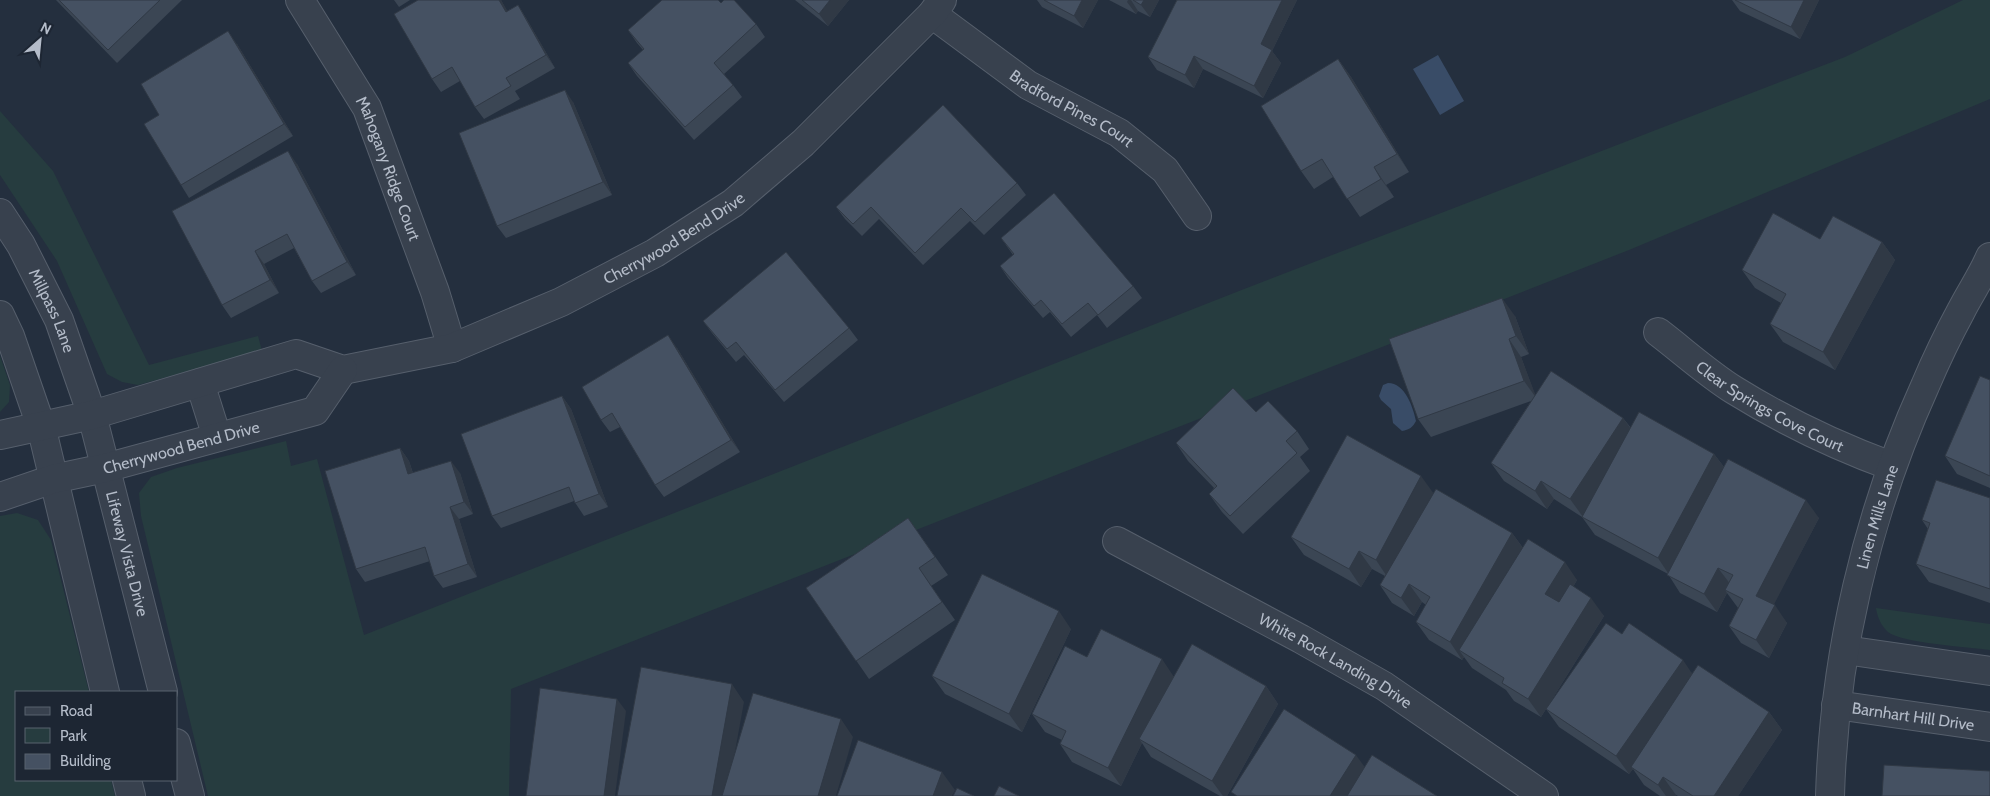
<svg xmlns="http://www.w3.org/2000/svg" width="1990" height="796" font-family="Cabin,sans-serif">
<rect width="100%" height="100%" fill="#242f3e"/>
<!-- green -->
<g fill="#263c3f">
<polygon points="1963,0 1990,0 1990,99 1629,250 511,689 509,796 208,796 141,516 139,493 151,477 177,468 286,441 291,466 317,459 364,635 1239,291 1845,57"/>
<polygon points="0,111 53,171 149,365 258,336 262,351 138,385 122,382 107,374 57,261 0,175"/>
<polygon points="0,356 10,385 9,402 0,412"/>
<polygon points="17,513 38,520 51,540 89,692 16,692 16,780 111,780 115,796 0,796 0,516"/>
<path d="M1876,608L1990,624V650C1969,647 1901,643 1888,632C1881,626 1877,616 1876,608Z"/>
</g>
<!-- water -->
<g fill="#394c67">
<polygon points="1438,55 1464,101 1440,115 1413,69"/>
<path d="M1388,383C1405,383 1413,407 1416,421C1413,427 1409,430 1402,431L1393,423L1391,409L1381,400L1379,396L1383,385Z"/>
</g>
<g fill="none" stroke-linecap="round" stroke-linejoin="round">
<defs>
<g id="minor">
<path id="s1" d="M300,0L367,108L435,292L452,348"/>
<path id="s2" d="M932,14L1028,85L1119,133L1165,170L1197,216"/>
<path id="s3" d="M0,213L21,245L59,320L92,415L163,692"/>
<polyline points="0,315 10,336 41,426 105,692"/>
<path id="s4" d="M1658,332C1683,351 1707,373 1734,390C1784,421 1836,446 1891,466"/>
<polyline points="200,383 217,437"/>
<path id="s5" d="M0,435L92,415L296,354L343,370L452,348L561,302L655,253L733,203L803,143L932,14L942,0"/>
<path id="s6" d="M0,497L53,479L105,468L315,411L343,370"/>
<path id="s7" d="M1117,541L1301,639L1384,686L1544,796"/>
<polyline points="1845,650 1990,671"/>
<path id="s8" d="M1836,705L1990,727"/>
<polyline points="176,743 190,796"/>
<polyline points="127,780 131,796"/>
<path id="s9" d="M1830,796C1834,655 1867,514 1925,386C1936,360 1948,335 1961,311C1970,293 1982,276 1990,257"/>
</g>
</defs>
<!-- minor casing -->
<use href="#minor" stroke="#565f6c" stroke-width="30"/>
<!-- minor -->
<use href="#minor" stroke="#38414e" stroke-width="28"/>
</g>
<!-- wall -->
<g fill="#3b4654">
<polygon points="56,0 182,0 117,63"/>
<polygon points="394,0 410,0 399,7"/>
<polygon points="418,0 501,0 507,11 518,5 526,18 555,68 515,91 520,99 484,119 475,107 460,81 441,92 432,79"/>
<polygon points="795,0 849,0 828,26"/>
<polygon points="1037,0 1098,0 1083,28 1042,7"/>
<polygon points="1109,0 1159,0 1150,17 1138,11 1136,14"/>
<polygon points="1177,0 1297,0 1272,51 1281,63 1263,98 1203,69 1194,88 1157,70 1148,57"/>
<polygon points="1732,0 1819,0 1800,39 1740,11"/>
<polygon points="721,3 756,24 765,37 724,74 733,85 742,97 694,140 637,76 628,63 643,50 637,43 628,30"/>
<polygon points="237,44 293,136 189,198 181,185 159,115"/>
<polygon points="1338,59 1351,77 1409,172 1386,185 1394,197 1360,217 1333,177 1314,189 1301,171"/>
<polygon points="573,102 612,195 506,238 497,226"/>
<polygon points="297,164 356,275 321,293 312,281 294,248 264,264 279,293 231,318 222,305"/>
<polygon points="1017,183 1026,195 984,235 970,221 923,265 879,219 862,236 845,219 836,207"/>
<polygon points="1001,238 1133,286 1142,298 1107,328 1097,315 1071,337 1050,312 1043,318 1008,278 1000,266 1013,255"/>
<polygon points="1820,239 1882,242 1895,260 1835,370 1783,342 1770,324 1781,303 1755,288 1742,270"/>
<polygon points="1515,316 1529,354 1521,357 1535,395 1623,418 1631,428 1714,454 1724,467 1819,518 1773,605 1787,623 1769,658 1741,643 1729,626 1738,608 1727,593 1717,612 1680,593 1668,574 1595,535 1582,517 1554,499 1547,509 1504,481 1491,463 1531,401 1431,437 1418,419"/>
<polygon points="703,321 849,328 858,340 784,402 744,355 736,362 712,333"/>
<polygon points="677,348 740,452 664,497 655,485 620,427 610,432 601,420"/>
<polygon points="1990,380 1990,488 1957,474 1945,456"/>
<polygon points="562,396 571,409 608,507 584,516 574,501 501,528 492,516"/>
<polygon points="1256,412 1297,431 1309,449 1300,457 1310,471 1243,534 1222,512 1209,494 1214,488 1188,461 1176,443"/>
<polygon points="400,448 409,461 413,473 460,473 473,514 459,519 477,577 443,588 434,576 430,561 365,582 356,569"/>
<polygon points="1433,493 1512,533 1523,548 1577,580 1573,587 1604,616 1541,717 1514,701 1506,690 1472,668 1464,657 1462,660 1429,640 1416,622 1426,605 1422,602 1414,616 1392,603 1380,585 1385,576 1372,569 1361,587 1304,555 1291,537"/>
<polygon points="1990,498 1990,603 1929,582 1916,564 1928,529 1922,520"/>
<polygon points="908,518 948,575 931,586 955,620 869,679 806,588"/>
<polygon points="1071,629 1022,732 945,694 932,676"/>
<polygon points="1622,634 1692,673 1769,712 1782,730 1738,796 1678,796 1676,795 1675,796 1660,796 1644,785 1633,769 1629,774 1559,727 1546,709"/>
<polygon points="1087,657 1174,677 1266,686 1278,704 1227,796 1220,796 1151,757 1142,743 1121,786 1072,762 1060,744 1062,740 1045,732 1032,714"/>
</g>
<!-- shaded-wall -->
<g fill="#303945">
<polygon points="499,0 501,0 515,24 506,12"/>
<polygon points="830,0 849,0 828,26 819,14"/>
<polygon points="1082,0 1098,0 1083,28 1074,16"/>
<polygon points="1128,0 1131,0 1138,11 1136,14 1127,2"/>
<polygon points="1144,0 1159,0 1150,17 1141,5"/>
<polygon points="1282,0 1297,0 1272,51 1281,63 1263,98 1254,86 1261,44"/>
<polygon points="1804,0 1819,0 1800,39 1791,27"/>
<polygon points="518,5 526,18 555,68 546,55"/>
<polygon points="228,31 237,44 293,136 284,124"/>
<polygon points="1194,56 1203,69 1194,88 1185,75"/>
<polygon points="1338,59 1351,77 1409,172 1397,154"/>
<polygon points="565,90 573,102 612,195 603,182"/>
<polygon points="288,151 297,164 356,275 347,262"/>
<polygon points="1374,167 1394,197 1381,179"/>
<polygon points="1882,242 1895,260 1835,370 1823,352"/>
<polygon points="255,251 264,264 279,293 270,280"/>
<polygon points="1502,298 1515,316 1529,354 1516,336"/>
<polygon points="668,335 677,348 740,452 731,440"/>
<polygon points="1509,339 1521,357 1537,399 1524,381"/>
<polygon points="562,396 571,409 608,507 599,494"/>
<polygon points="1623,418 1636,436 1583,517 1570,499"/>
<polygon points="400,448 409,461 417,487 408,474"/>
<polygon points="1714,454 1727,471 1670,576 1658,558"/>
<polygon points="451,461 460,473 473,514 464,502"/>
<polygon points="1421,476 1434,494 1388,578 1376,560"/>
<polygon points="1541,481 1554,499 1547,509 1535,491"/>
<polygon points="1806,500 1819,518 1769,614 1756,596"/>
<polygon points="450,507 459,519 477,577 468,564"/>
<polygon points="1512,533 1525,551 1459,650 1464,657 1462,660 1450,642"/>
<polygon points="1359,551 1372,569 1361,587 1349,569"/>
<polygon points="1565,562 1577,580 1558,612 1545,594"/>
<polygon points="1718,568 1731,585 1725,590 1727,593 1717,612 1704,594"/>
<polygon points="1409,584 1422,602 1414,616 1401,598"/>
<polygon points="1591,598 1604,616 1541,717 1528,699"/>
<polygon points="1775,605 1787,623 1769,658 1756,640"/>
<polygon points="1059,611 1071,629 1022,732 1009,714"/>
<polygon points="1162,659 1174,677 1139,739 1142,743 1121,786 1108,768"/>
<polygon points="1683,660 1695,678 1631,767 1633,769 1629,774 1616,756"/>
<polygon points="732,684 744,702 727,796 712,796"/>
<polygon points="1266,686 1278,704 1227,796 1223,796 1212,781"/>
<polygon points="617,699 626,711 615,796 604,796"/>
<polygon points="1769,712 1782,730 1738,796 1714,796"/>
<polygon points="841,719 853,737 836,796 818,796"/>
<polygon points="1356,755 1369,773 1354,796 1330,796"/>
<polygon points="942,772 955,790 952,796 933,796"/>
<polygon points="1663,777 1676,795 1675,796 1666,796 1658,785"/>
</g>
<!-- building -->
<g fill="#455162" stroke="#303945">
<polygon points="59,0 160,0 108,50"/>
<polygon points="418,0 499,0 506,12 518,5 546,55 506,78 511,86 475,107 452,67 432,79 394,14"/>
<polygon points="662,0 718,0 721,3 724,0 734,0 756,24 714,63 733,85 685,127 628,63 644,49 628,30"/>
<polygon points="802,0 830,0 819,14"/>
<polygon points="1044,0 1082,0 1074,16"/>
<polygon points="1133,0 1144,0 1141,5"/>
<polygon points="1177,0 1282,0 1261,44 1272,50 1254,86 1194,56 1185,75 1148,57"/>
<polygon points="1735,0 1804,0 1791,27"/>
<polygon points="228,31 284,124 181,185 144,124 159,115 141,84"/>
<polygon points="1338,59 1397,154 1374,167 1381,179 1347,199 1322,159 1301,171 1261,106"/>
<polygon points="565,90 603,182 497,226 459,133"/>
<polygon points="943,105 1017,183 975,222 961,208 915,253 871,207 853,224 836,207"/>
<polygon points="288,151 347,262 312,281 287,234 255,251 270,280 222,305 172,211"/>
<polygon points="1054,193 1133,286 1098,315 1088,303 1062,324 1041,300 1034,306 1000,266 1014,254 1001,238"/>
<polygon points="1773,213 1820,239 1833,216 1882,242 1823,352 1770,324 1786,294 1742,270"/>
<polygon points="786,252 849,328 775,390 736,342 727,349 703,321"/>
<polygon points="1502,298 1516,336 1509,339 1524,381 1418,419 1389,339"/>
<polygon points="668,335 731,440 655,485 612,413 601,420 582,387"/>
<polygon points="1551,371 1623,418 1570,499 1541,481 1535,491 1491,463"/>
<polygon points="1980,376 1990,380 1990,476 1945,456"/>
<polygon points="1233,388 1256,412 1268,401 1297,431 1286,441 1297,453 1230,516 1209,494 1217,486 1176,443"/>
<polygon points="562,396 599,494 575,503 569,487 492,516 461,434"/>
<polygon points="1639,412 1714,454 1658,558 1582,517"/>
<polygon points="1347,435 1421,476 1376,560 1359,551 1349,569 1291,537"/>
<polygon points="400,448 408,474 451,461 464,502 450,507 468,564 434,576 425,547 356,569 325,471"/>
<polygon points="1728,459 1806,500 1756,596 1775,605 1756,640 1729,626 1743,599 1725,590 1733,575 1718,568 1704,594 1667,575"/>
<polygon points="1936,480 1990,498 1990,589 1916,564 1930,523 1922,520"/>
<polygon points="1436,489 1512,533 1450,642 1416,622 1430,597 1409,584 1401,598 1380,585"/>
<polygon points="908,518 935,557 919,568 942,602 856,661 806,588"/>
<polygon points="1528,539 1565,562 1545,594 1559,602 1570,584 1591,598 1528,699 1502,683 1504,678 1459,650"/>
<polygon points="982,574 1059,611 1009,714 932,676"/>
<polygon points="1606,623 1622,634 1629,623 1683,660 1616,756 1546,709"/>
<polygon points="1101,629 1162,659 1108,768 1060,744 1066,731 1032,714 1065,646 1087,657"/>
<polygon points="1192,644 1266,686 1212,781 1139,739"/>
<polygon points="1698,665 1769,712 1714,796 1693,796 1663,777 1658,785 1631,767"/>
<polygon points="641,667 732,684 712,796 617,796"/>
<polygon points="540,688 617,699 604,796 526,796"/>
<polygon points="753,693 841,719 818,796 722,796"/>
<polygon points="1284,709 1356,755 1330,796 1237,796 1231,792"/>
<polygon points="858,740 942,772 933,796 837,796"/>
<polygon points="1372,755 1437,796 1347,796"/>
<polygon points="1884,765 1990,771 1990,796 1882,796"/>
<polygon points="999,786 1019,796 994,796"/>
<polygon points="957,788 974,796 953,796"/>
</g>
<g text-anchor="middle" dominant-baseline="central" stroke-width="4" stroke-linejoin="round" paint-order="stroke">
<!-- street labels -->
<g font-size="16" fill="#b4bcc9" stroke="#1d2633">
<text stroke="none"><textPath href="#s2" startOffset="169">Bradford Pines Court</textPath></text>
<text stroke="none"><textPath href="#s1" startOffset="191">Mahogany Ridge Court</textPath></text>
<text stroke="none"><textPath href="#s5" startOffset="716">Cherrywood Bend Drive</textPath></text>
<text stroke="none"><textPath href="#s3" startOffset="111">Millpass Lane</textPath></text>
<text stroke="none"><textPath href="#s4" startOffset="135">Clear Springs Cove Court</textPath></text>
<text stroke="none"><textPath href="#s6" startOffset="188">Cherrywood Bend Drive</textPath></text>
<text stroke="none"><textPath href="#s9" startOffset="284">Linen Mills Lane</textPath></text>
<text stroke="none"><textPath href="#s3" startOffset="366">Lifeway Vista Drive</textPath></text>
<text stroke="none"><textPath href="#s7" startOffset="249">White Rock Landing Drive</textPath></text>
<text stroke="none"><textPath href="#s8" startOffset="78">Barnhart Hill Drive</textPath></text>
</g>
</g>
<!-- legend -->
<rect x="15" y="691" width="162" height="90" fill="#1d2633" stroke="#59626f"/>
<rect x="25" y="707" width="25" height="8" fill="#38414e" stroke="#59626f"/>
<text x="60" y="716" font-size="15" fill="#b4bcc9">Road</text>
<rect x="25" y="728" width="25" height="15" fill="#263c3f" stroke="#59626f"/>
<text x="60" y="741" font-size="15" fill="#b4bcc9">Park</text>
<rect x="25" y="754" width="25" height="15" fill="#455162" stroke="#59626f"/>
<text x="60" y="766" font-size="15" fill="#b4bcc9">Building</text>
<!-- north arrow -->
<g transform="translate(40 40) rotate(27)" stroke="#1d2633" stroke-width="4" paint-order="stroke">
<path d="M0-4L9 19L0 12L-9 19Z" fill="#b4bcc9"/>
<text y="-8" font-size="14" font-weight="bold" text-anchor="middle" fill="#b4bcc9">N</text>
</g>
</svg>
